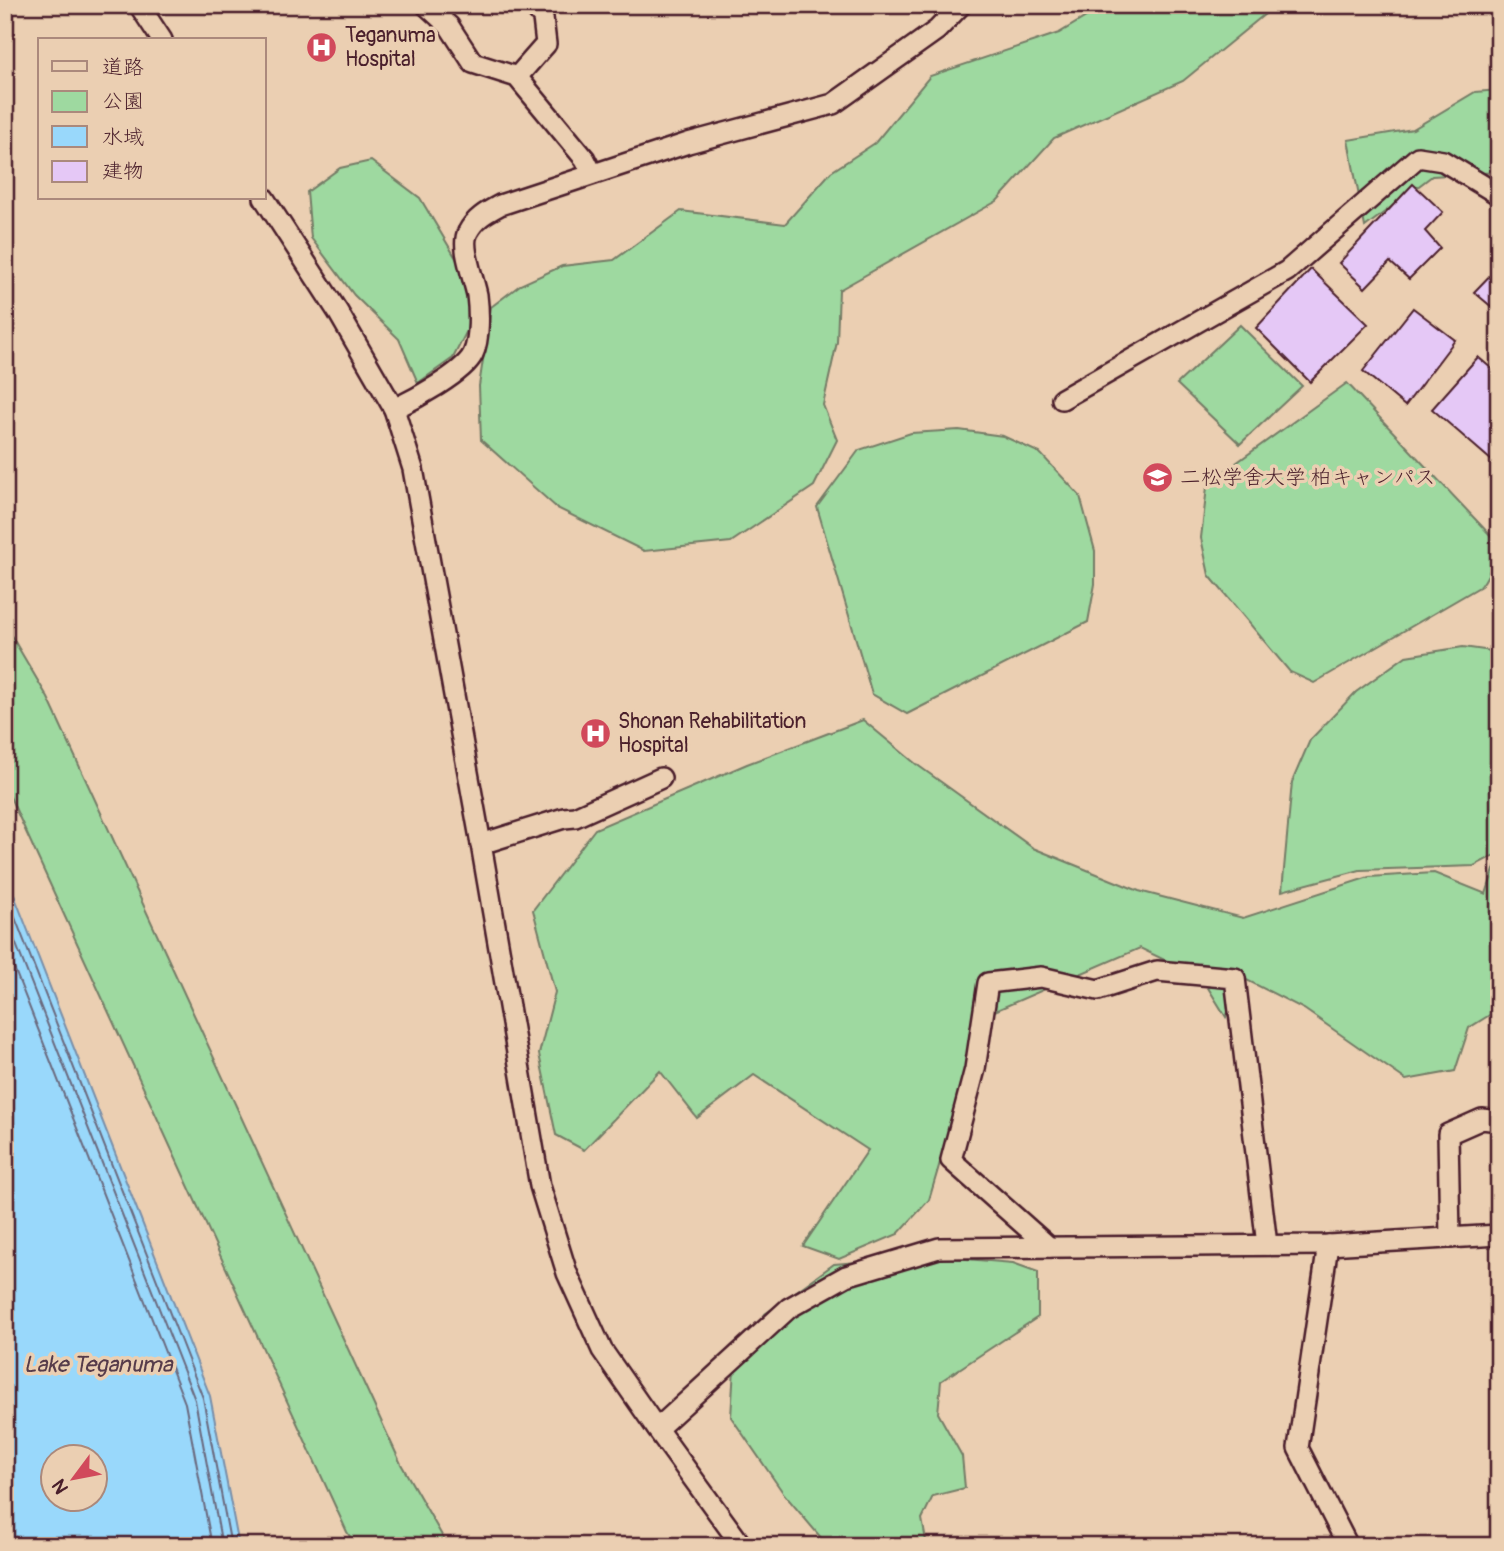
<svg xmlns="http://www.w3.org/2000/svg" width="1504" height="1551" font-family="Pangolin,'Klee One',sans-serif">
<rect width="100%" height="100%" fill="#ebcfb2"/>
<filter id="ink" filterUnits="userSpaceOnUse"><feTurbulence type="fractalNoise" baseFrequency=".0143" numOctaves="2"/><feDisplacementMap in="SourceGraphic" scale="14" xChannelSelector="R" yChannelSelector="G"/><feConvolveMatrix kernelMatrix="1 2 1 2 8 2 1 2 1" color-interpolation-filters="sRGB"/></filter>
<g filter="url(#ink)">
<!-- green -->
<g fill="#9ed9a0" stroke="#747c66" stroke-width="2">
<polygon points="1106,5 1276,5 1183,81 1054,138 997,201 839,290 837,342 823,405 837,440 814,486 731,542 644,551 557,508 481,440 479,386 491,307 520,285 562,266 614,260 681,211 785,224 831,172 875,143 930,76 1059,33"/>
<polygon points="1499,90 1499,172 1432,176 1365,227 1348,140 1413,129 1475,92"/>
<polygon points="371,161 420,198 463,270 474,317 453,358 418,383 399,339 354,295 311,238 307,192 340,168"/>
<polygon points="1240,325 1302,386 1240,444 1177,384"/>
<path d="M1347,383L1493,538C1494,558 1493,570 1481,586L1314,683L1290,672L1209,575L1201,538L1207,487L1218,476Z"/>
<polygon points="959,430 1003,436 1040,453 1080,496 1095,551 1095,584 1088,622 907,714 872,694 817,507 859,450 911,433"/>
<polygon points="5,625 48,698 401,1464 448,1546 356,1546 347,1532 5,786"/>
<polygon points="1463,647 1499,652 1499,853 1474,866 1360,870 1282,891 1292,782 1310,740 1356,692 1406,656"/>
<polygon points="863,720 916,764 1033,848 1139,891 1243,918 1369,877 1434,873 1486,894 1499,855 1499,1009 1469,1028 1455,1071 1406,1080 1304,1009 1243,978 1226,1017 1202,978 1140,948 983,1016 929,1200 898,1234 839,1259 803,1246 868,1150 754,1075 697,1118 660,1071 584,1150 556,1135 539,1054 555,992 533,910 595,829 747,764"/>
<polygon points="931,1256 1013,1263 1038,1272 1038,1317 941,1381 938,1413 962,1456 965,1488 933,1496 922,1519 927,1546 828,1546 784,1494 731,1417 734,1368 765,1314 834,1264"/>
</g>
<!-- water -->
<path fill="#99d8fb" stroke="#798ea8" stroke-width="2" fill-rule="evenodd" d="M5,872L210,1396L239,1546H5ZM52,1456H94V1498H52Z"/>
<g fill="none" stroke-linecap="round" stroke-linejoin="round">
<!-- shore -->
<g stroke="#6a697e" stroke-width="2">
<polyline points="5,892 203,1398 231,1546"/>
<polyline points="5,916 195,1400 222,1546"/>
<polyline points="5,945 185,1403 212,1546"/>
</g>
</g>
<!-- building -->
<g fill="#e5c8f6" stroke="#4a1f2b" stroke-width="2">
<polygon points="1413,184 1443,212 1425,231 1440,248 1409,279 1390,262 1365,288 1339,263"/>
<polygon points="1499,266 1499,313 1474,292"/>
<polygon points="1311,269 1368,324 1310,382 1256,328"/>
<polygon points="1413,308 1455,340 1405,406 1363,371"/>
<polygon points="1478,357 1499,375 1499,467 1432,409"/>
</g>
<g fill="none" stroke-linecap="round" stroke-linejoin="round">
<defs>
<g id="minor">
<polyline points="139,5 162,40"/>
<polyline points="426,5 449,26 473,63 517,77 585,159 592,173"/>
<polyline points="517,77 546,44 543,18 533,5"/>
<polyline points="264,198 338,312 394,409 413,469 481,844 540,1186 567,1273 602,1350 657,1429 742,1546"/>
<polyline points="1062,399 1287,271 1418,157 1443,161 1499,195"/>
<path d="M394,409C413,400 464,373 473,354C480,339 479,311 477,295C474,279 460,246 468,232C475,218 487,212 500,205L688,143L833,104L937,30L961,5"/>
<polyline points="481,844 564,818 575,817 661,778"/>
<polyline points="1450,1238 1448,1134 1482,1119 1499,1121"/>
<polyline points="1328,1245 1298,1448 1348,1546"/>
<polyline points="1049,1247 951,1160 975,1069 988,983 1041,977 1098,990 1157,971 1235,978 1267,1245"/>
<polyline points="657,1429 789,1308 846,1276 939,1248 1328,1245 1499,1235"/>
</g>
</defs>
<!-- minor casing -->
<use href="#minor" stroke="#4a1f2b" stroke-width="24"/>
<!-- minor -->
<use href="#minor" stroke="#ebcfb2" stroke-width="19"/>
</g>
</g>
<!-- icons -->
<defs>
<symbol id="hospital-disc" viewBox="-11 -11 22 22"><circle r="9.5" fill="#d1495b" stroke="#ebcfb2"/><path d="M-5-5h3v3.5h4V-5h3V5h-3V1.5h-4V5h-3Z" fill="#fff"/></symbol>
<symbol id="school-disc" viewBox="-11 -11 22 22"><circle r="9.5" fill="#d1495b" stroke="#ebcfb2"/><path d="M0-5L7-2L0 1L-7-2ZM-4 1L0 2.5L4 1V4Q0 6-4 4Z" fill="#fff"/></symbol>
</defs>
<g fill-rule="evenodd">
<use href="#hospital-disc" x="304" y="30" width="35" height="35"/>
<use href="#school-disc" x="1140" y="460" width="35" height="35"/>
<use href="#hospital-disc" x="578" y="716" width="35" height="35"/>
</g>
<g text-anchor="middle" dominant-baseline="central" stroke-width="7" stroke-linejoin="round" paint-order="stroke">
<!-- poi labels -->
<g font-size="21" fill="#4a1f2b" stroke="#ebcfb2" text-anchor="start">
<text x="345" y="35">Teganuma<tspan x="345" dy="24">Hospital</tspan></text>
<text x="1180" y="477">二松学舍大学 柏キャンパス</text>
<text x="618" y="721">Shonan Rehabilitation<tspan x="618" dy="24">Hospital</tspan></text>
</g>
<!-- water labels -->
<g font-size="23" font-style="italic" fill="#563b4a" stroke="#ebcfb2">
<text x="98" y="1364">Lake Teganuma</text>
</g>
</g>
<!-- margin -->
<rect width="1504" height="1551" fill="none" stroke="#ebcfb2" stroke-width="28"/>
<rect x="14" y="14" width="1476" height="1523" fill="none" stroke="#4a1f2b" stroke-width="2.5" filter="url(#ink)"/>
<!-- legend -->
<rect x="38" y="38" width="228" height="161" fill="#ebcfb2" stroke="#ab897c" stroke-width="2"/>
<rect x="52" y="61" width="35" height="10" fill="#ebcfb2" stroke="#ab897c" stroke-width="2"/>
<text x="102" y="74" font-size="21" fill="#4a1f2b">道路</text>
<rect x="52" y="91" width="35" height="21" fill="#9ed9a0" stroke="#ab897c" stroke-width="2"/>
<text x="102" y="108" font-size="21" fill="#4a1f2b">公園</text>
<rect x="52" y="126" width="35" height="21" fill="#99d8fb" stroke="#ab897c" stroke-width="2"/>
<text x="102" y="144" font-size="21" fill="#4a1f2b">水域</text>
<rect x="52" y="161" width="35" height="21" fill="#e5c8f6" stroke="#ab897c" stroke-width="2"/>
<text x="102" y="178" font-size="21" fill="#4a1f2b">建物</text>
<!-- north arrow -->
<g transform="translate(74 1478) rotate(238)"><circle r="33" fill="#ebcfb2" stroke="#ab897c" stroke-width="2"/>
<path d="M0-5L12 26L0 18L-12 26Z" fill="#d1495b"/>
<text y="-10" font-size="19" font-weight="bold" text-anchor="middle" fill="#4a1f2b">N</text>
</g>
</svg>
